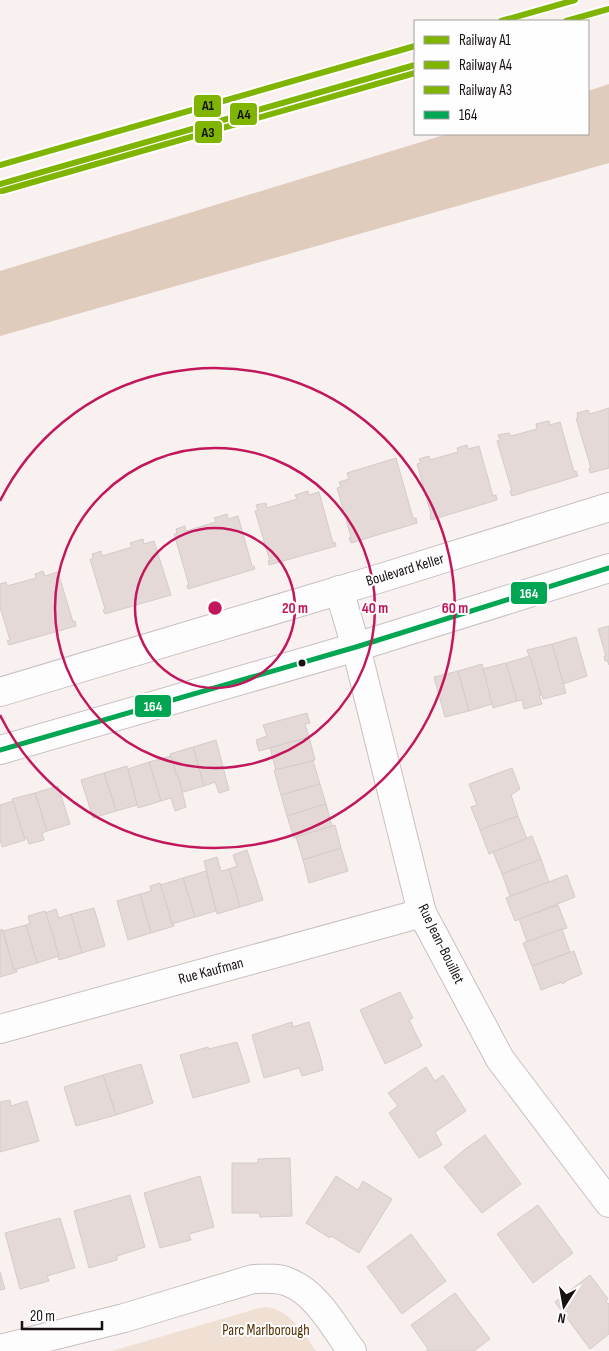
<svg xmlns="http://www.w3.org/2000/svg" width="609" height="1351" font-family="'Sofia Sans Condensed',sans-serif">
<rect width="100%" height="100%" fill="#f9f0f0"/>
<!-- green -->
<path fill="#f0e0d4" d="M267,1307C291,1311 303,1333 316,1351H112L259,1308Z"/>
<!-- forest -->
<polygon fill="#dfccbd" points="609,84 609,163 0,336 0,271 447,134 588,134 588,91"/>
<!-- building -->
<g fill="#e5d9d7" stroke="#d3cccb">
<polygon points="609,408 609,468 590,473 589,468 591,468 576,418 578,418 577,413 588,410 590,414"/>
<polygon points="549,421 550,425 560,422 574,472 576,471 578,476 512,496 510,491 512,491 497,441 500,440 498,435 509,433 511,436 537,429 536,424"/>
<polygon points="467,445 468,449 479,446 493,496 496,495 497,500 431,520 430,514 431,514 417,464 421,463 419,459 429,456 430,460 458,452 457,448"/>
<polygon points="396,458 413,518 416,518 417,523 351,543 349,538 351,537 337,488 341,487 339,482 349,479 347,473"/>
<polygon points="308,491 309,495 319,492 333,543 335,542 336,546 269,565 268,561 270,561 255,511 258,510 256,505 266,503 267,508 297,499 295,495"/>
<polygon points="227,514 228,519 238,516 252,566 254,566 255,569 188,589 187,585 189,585 174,534 177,534 176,529 185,526 186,531 216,522 214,518"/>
<polygon points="143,539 144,544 154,541 171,595 105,614 103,610 105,609 90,559 93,559 92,554 101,551 102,556 132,547 130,543"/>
<polygon points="43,571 45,576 58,572 73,622 75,621 76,626 9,645 7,641 10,640 0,607 0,584 6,582 7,586 36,578 35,574"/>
<polygon points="609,626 609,665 607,660 605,661 604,656 606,656 598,629"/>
<polygon points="576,637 587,676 563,684 552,644"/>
<polygon points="552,644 566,693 543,699 527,650"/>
<polygon points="530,656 541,695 539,695 542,704 524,709 522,700 517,701 506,663"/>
<polygon points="506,663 517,701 493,708 482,669"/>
<polygon points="482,664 492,704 469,711 458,671"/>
<polygon points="458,671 469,711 445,717 434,677"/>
<polygon points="307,713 310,723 305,724 309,737 259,751 256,740 267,736 263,725"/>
<polygon points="309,737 315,760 276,770 270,748"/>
<polygon points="216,740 229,790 219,793 215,782 204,786 193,747"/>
<polygon points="193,747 204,786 183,792 170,754"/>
<polygon points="171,756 176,775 178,775 186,807 175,811 171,798 161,801 149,762"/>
<polygon points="313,761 320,784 281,795 274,770"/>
<polygon points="149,762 161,801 138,808 128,769"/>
<polygon points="127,766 137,805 116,811 104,773"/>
<polygon points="512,768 520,789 511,795 518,816 480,830 471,807 477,805 469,784"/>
<polygon points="104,773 116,811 93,818 81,780"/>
<polygon points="320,784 326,804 287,816 281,795"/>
<polygon points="58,786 70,824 47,831 35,793"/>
<polygon points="35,793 47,831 42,833 44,840 29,844 26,837 24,838 12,799"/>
<polygon points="13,801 25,840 2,847 0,839 0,805"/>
<polygon points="326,804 332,826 294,838 287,816"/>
<polygon points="518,816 527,839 489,854 480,830"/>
<polygon points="335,825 341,848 303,860 296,837"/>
<polygon points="532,836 541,859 502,874 493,852"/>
<polygon points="341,848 348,871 309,883 303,860"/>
<polygon points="247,850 263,900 240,907 229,869 237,866 233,855"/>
<polygon points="217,857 221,871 229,869 240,907 217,914 204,861"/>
<polygon points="541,859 549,882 510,896 502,874"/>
<polygon points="206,871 216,911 195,917 183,878"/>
<polygon points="567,875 575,897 515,921 506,898"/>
<polygon points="183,878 195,917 172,924 160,885"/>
<polygon points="160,883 172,924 173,923 174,926 151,933 140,894 151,891 150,886"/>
<polygon points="140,894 151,933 128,940 117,901"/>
<polygon points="558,905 567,928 527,942 519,919"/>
<polygon points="94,908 105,946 82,953 71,914"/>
<polygon points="56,909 59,918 71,914 82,953 59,960 54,940 55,940 45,913"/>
<polygon points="45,911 55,940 54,940 59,956 37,963 26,925 30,923 28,916"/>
<polygon points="26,925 37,963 14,970 3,931"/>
<polygon points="2,929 14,970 16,969 17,972 0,977 0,930"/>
<polygon points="562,929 570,952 532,966 523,943"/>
<polygon points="574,951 582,974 566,981 566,982 562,984 562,982 541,990 532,966"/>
<polygon points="400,992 413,1018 409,1020 422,1046 385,1064 360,1010"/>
<polygon points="292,1022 293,1027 309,1022 321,1060 323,1070 302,1076 299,1068 264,1078 252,1035"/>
<polygon points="237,1042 250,1082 193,1098 180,1055 208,1047 209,1049"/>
<polygon points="141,1064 153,1103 116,1115 103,1075"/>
<polygon points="426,1067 435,1081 443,1075 466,1111 435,1132 442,1145 419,1158 389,1113 398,1106 388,1093"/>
<polygon points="103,1075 116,1115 76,1126 64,1087"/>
<polygon points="10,1100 11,1106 27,1101 39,1141 0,1152 0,1102"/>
<polygon points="485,1135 521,1184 482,1213 444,1167 464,1150"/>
<polygon points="290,1158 292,1216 260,1217 259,1213 232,1213 232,1163 258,1163 258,1159"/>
<polygon points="200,1176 214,1227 189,1234 191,1240 160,1248 144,1193"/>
<polygon points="336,1176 358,1190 363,1181 392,1199 359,1253 331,1236 330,1238 306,1223"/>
<polygon points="130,1195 145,1247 117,1256 117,1260 89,1268 74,1211"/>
<polygon points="538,1205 573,1253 533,1283 497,1234"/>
<polygon points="60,1218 75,1268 47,1276 49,1281 20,1289 5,1233"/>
<polygon points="411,1234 446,1281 402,1314 367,1267"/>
<polygon points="0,1272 5,1289 0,1290"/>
<polygon points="590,1275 608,1299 606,1301 609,1304 609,1334 590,1349 555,1302"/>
<polygon points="455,1293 490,1339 474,1351 426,1351 428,1349 411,1325"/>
</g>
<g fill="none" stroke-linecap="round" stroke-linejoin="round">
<defs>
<g id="minor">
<polyline points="339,590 356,647 422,913 500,1059 609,1203"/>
<polyline points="0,692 381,578 609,507"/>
<polyline points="0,750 356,647 609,568"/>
<polyline points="0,1029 422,913"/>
<path d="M0,1349L124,1318L253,1279C264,1279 277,1277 288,1282C317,1293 334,1327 352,1351"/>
</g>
</defs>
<!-- minor casing -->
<use href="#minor" stroke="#c8c0c0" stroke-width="30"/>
<!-- minor -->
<use href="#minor" stroke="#fefdfd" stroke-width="28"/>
<defs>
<polyline id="bus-1" points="0,750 356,647 609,568"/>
</defs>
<!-- bus-1 casing -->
<use href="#bus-1" stroke="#fefefe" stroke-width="9"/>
<!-- bus-1 -->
<use href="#bus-1" stroke="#00a651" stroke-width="5"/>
<defs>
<g id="rail-1">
<polyline points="501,21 575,0"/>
<polyline points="0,165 415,46"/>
</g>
<g id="rail-2">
<polyline points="566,21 609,9"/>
<polyline points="0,184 415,65"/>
</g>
<polyline id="rail-3" points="2,191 415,73"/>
</defs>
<!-- rail-1 casing -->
<use href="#rail-1" stroke="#fefefe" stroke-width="10"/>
<!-- rail-2 casing -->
<use href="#rail-2" stroke="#fefefe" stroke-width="10"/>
<!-- rail-3 casing -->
<use href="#rail-3" stroke="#fefefe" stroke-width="10"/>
<!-- rail-1 -->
<use href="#rail-1" stroke="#7fb401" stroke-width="6"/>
<!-- rail-2 -->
<use href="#rail-2" stroke="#7fb401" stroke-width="6"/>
<!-- rail-3 -->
<use href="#rail-3" stroke="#7fb401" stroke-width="6"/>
</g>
<!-- distance rings -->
<g fill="none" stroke="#c2185b" stroke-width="2.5">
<circle cx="215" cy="608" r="80"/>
<circle cx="215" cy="608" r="160"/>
<path d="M0 501A240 240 0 1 1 0 715"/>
</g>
<!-- markers -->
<circle fill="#181112" stroke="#fefefe" stroke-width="2" cx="302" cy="663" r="4.5"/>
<g text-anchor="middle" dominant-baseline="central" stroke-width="4" stroke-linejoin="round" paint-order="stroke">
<!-- street labels -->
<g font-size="15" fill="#181112" stroke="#fefefe">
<text transform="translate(405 570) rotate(-17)">Boulevard Keller</text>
<text transform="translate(441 944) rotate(64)">Rue Jean-Bouillet</text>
<text transform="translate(211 971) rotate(-15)">Rue Kaufman</text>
</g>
<!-- park labels -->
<g font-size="15" fill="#512d00" stroke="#fefefe">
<text x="266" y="1330">Parc Marlborough</text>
</g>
</g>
<circle cx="215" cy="608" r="8" fill="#c2185b" stroke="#fefefe" stroke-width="2.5"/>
<g font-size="15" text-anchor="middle" font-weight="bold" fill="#c2185b" stroke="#fefefe" stroke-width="4" stroke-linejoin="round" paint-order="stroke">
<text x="295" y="613">20 m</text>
<text x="375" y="613">40 m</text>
<text x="455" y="613">60 m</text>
</g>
<g stroke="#fefefe" stroke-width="2">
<rect x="193" y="94" width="29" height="24" rx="5" fill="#7fb401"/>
<rect x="229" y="102" width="29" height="24" rx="5" fill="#7fb401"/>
<rect x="194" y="120" width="29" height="24" rx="5" fill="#7fb401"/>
<rect x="510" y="581" width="38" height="24" rx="5" fill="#00a651"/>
<rect x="134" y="694" width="38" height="24" rx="5" fill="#00a651"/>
</g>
<g font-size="14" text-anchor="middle" font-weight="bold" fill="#fff">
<text x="529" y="598">164</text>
<text x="153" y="711">164</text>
</g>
<g font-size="14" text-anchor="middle" font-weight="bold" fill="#111">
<text x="208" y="110">A1</text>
<text x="244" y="119">A4</text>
<text x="208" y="137">A3</text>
</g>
<!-- legend -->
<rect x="414" y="20" width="175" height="115" fill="#fefefe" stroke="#a29fa0"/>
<rect x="424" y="36" width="25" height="8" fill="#7fb401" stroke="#a29fa0"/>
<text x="459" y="45" font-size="15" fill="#181112">Railway A1</text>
<rect x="424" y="61" width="25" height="8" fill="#7fb401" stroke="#a29fa0"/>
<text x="459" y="70" font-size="15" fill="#181112">Railway A4</text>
<rect x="424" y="86" width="25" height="8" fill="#7fb401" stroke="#a29fa0"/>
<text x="459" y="95" font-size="15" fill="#181112">Railway A3</text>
<rect x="424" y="111" width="25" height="8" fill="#00a651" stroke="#a29fa0"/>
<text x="459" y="120" font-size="15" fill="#181112">164</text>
<!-- north arrow -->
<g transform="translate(564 1306) rotate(191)" stroke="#fefefe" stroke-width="4" paint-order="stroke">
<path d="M0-4L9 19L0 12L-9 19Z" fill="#181112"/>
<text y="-8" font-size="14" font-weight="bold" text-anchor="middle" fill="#181112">N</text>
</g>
<!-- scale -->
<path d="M22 1321v8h80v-8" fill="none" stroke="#181112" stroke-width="2.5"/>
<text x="30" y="1321" font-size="15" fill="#181112" stroke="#fefefe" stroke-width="4" paint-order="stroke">20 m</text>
</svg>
